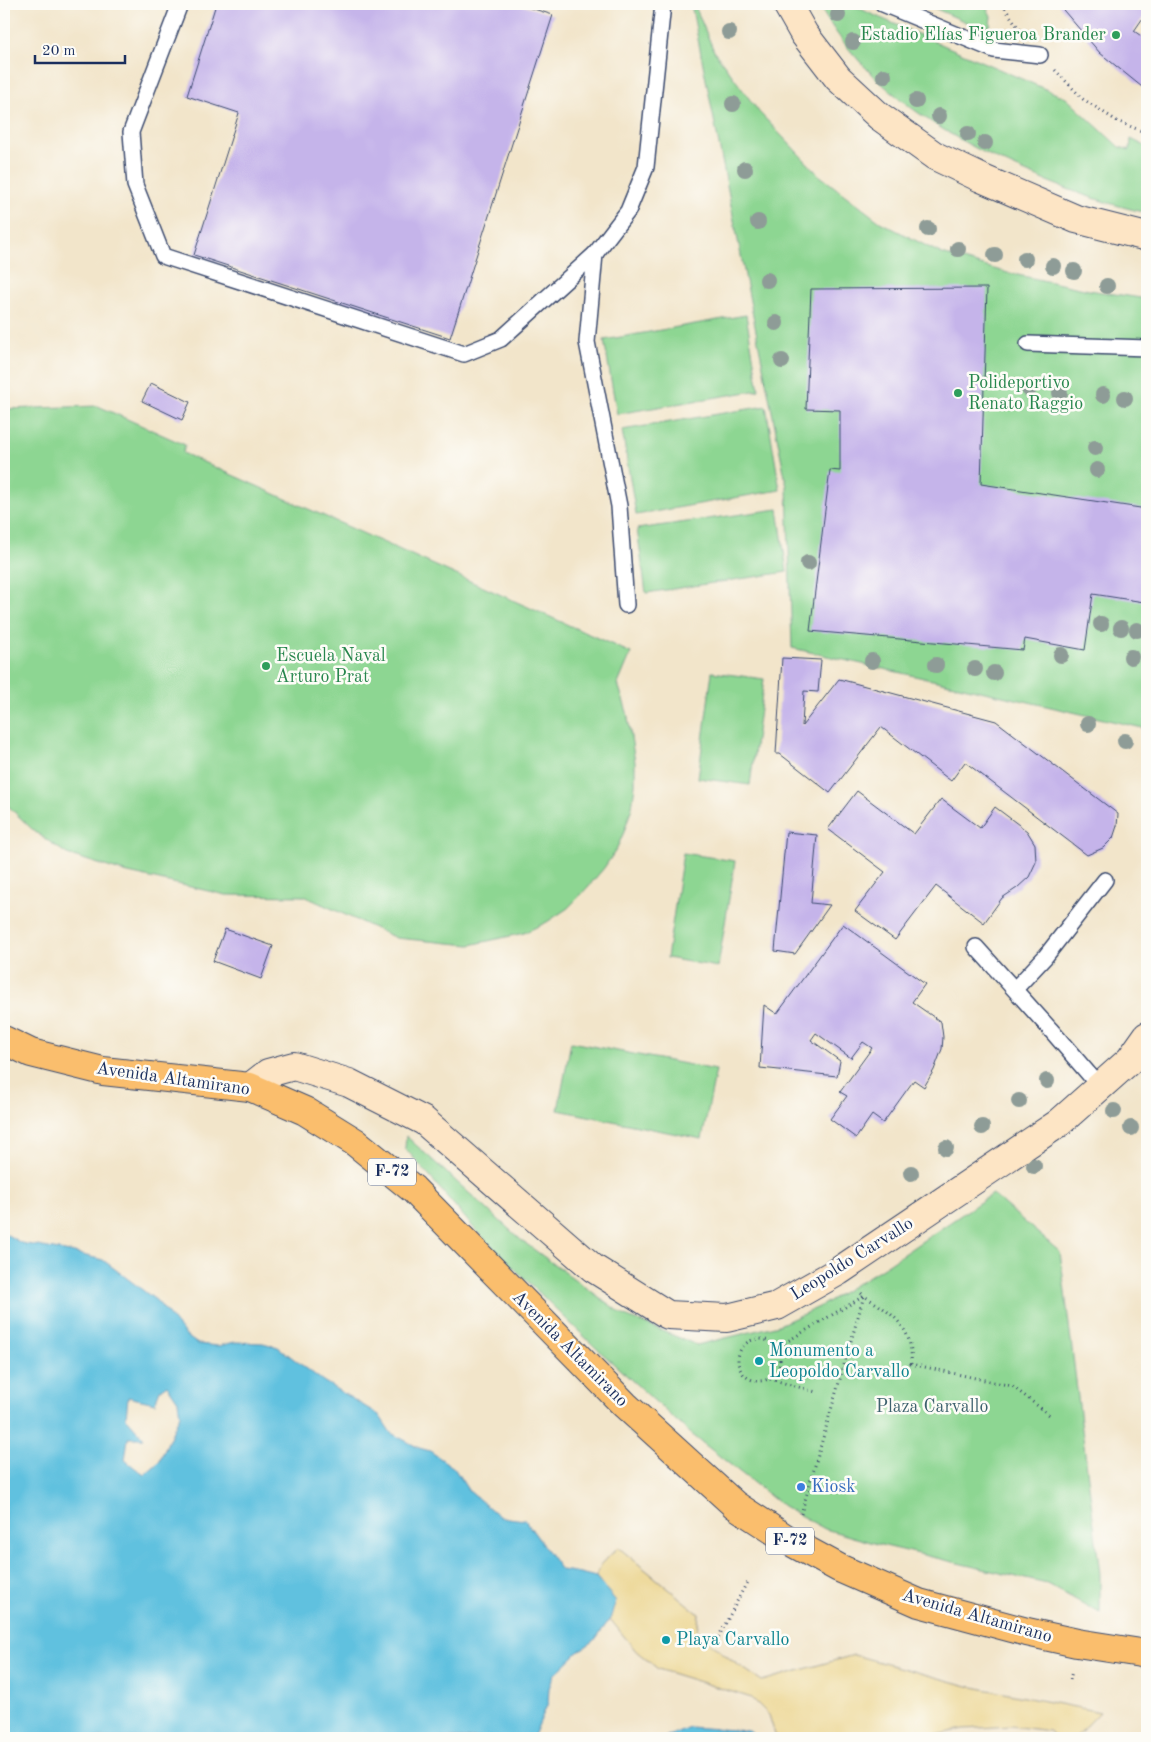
<svg xmlns="http://www.w3.org/2000/svg" width="1151" height="1742" font-family="'Old Standard TT',serif">
<rect width="100%" height="100%" fill="#fdfcf7"/>
<filter id="ink" filterUnits="userSpaceOnUse"><feTurbulence type="fractalNoise" baseFrequency=".02" numOctaves="2"/><feDisplacementMap in="SourceGraphic" scale="10" xChannelSelector="R" yChannelSelector="G"/><feConvolveMatrix kernelMatrix="1 2 1 2 8 2 1 2 1" color-interpolation-filters="sRGB"/></filter>
<filter id="wash" filterUnits="userSpaceOnUse"><feTurbulence type="fractalNoise" baseFrequency=".0096" numOctaves="4" result="noise"/><feDisplacementMap in="SourceGraphic" scale="20" xChannelSelector="R" yChannelSelector="G"/><feGaussianBlur stdDeviation="1.12" result="paint"/><feColorMatrix in="noise" values="0 0 0 0 0 0 0 0 0 0 0 0 0 0 0 0 0 1.4 0 .05"/><feComposite in="paint" operator="in"/></filter>
<g filter="url(#wash)">
<rect width="100%" height="100%" fill="#f2e5ca"/>
<!-- green -->
<g fill="#8dd692" stroke="#548278">
<polygon points="691,4 694,4 714,51 759,112 819,175 880,222 942,254 1008,273 1089,290 1147,299 1147,729 792,648 787,487"/>
<path d="M818,4H851L869,13L1066,98L1119,147L1130,150L1131,139L1147,147V213C1111,205 1076,193 1042,179C952,142 867,91 818,4Z"/>
<polygon points="925,4 985,4 991,16 990,26 983,29 975,26"/>
<polygon points="746,315 759,390 617,414 604,340"/>
<polygon points="98,406 185,445 183,453 631,653 618,684 627,712 635,762 635,785 632,807 624,832 616,850 604,868 587,888 568,908 547,922 524,933 470,945 396,938 304,896 226,895 124,872 67,854 34,831 4,802 4,409"/>
<polygon points="766,406 780,490 636,515 622,430"/>
<polygon points="778,509 787,572 646,593 637,529"/>
<polygon points="712,672 764,679 750,785 698,778"/>
<polygon points="683,853 735,861 718,967 667,958"/>
<polygon points="571,1042 716,1070 702,1139 558,1110"/>
<polygon points="406,1136 521,1240 625,1316 697,1345 779,1325 819,1307 887,1265 992,1194 1060,1252 1100,1574 1100,1613 1047,1584 881,1545 825,1529 783,1506 690,1433 595,1347 479,1234 405,1148"/>
</g>
<!-- sand -->
<polygon fill="#eeda9e" stroke="#84847e" points="618,1547 699,1614 697,1633 734,1662 762,1681 854,1655 968,1686 1100,1712 1075,1738 1055,1738 1049,1731 1011,1726 964,1729 933,1736 930,1738 776,1738 769,1715 752,1698 658,1669 636,1651 610,1619 615,1601 596,1577 601,1565"/>
<!-- water -->
<g fill="#61c1df" stroke="#3e789e" fill-rule="evenodd">
<path d="M4,1233L21,1243L70,1252L103,1260L157,1301L186,1336L198,1344L218,1346L235,1342L263,1343L278,1347L323,1381L379,1415L391,1433L419,1448L430,1451L454,1468L468,1490L500,1517L525,1520L561,1570L580,1573L596,1577L616,1601L610,1619L594,1641L580,1650L554,1675L549,1688L548,1703L533,1738H4ZM167,1385L178,1401L180,1415L159,1462L144,1475L125,1460L128,1438H144L126,1418L128,1397L155,1403L160,1390Z"/>
<polygon points="689,1727 749,1731 758,1738 664,1738"/>
</g>
<g id="blocks">
<!-- building -->
<g fill="#c5b4ea">
<polygon points="216,4 518,4 553,15 450,338 194,255 239,113 187,96"/>
<polygon points="1058,4 1147,4 1147,12 1134,31 1147,40 1147,91 1100,53"/>
<polygon points="987,288 981,484 1147,509 1147,583 1144,602 1093,594 1085,650 1025,639 1023,650 810,631 830,470 840,471 840,410 806,409 811,289"/>
<polygon points="151,383 190,402 182,420 142,401"/>
<polygon points="782,658 821,660 818,692 804,691 802,726 839,679 996,721 1118,814 1117,826 1113,838 1103,848 1087,855 965,762 951,781 881,727 830,793 780,754 776,754"/>
<polygon points="857,791 914,834 941,799 980,828 995,807 1027,831 1035,844 1036,862 1029,877 1017,888 1002,898 984,923 936,886 895,940 855,911 885,872 828,829"/>
<polygon points="786,832 817,835 811,903 830,905 795,954 775,951"/>
<polygon points="843,924 925,984 912,1002 941,1022 943,1037 942,1049 934,1070 924,1087 914,1080 883,1123 872,1115 856,1138 830,1119 847,1096 840,1092 872,1048 863,1042 851,1058 816,1033 811,1040 840,1061 837,1076 760,1068 764,1005 777,1014"/>
<polygon points="225,929 273,946 261,979 213,961"/>
</g>
</g>
</g>
<g filter="url(#ink)">
<use href="#blocks" fill-opacity="0" stroke="#3b4a6e" stroke-width="1"/>
<g fill="none" stroke-linecap="round" stroke-linejoin="round">
<defs>
<g id="lane">
<polyline points="180,4 131,132 135,185 163,256 464,354 501,339 595,254 628,211 646,167 663,4"/>
<polyline points="883,4 994,50 1040,55"/>
<polyline points="595,254 587,342 619,506 626,605"/>
<polyline points="1028,344 1147,348"/>
<polyline points="976,947 1050,1029 1100,1087"/>
<polyline points="1015,989 1045,957 1105,880"/>
</g>
<g id="secondary">
<polyline points="787,4 804,34 838,78 879,116 935,156 981,178 1076,219 1147,237"/>
<polyline points="250,1087 268,1073 294,1066 349,1083 424,1121 593,1268 668,1315 727,1318 777,1306 839,1271 1059,1123 1130,1060 1147,1036"/>
</g>
<polyline id="primary" points="4,1040 31,1053 103,1071 250,1087 305,1111 355,1142 413,1189 625,1405 735,1505 793,1543 839,1568 919,1603 1027,1632 1077,1643 1147,1654"/>
</defs>
<!-- lane casing -->
<use href="#lane" stroke="#3b4a6e" stroke-width="18"/>
<!-- secondary casing -->
<use href="#secondary" stroke="#3b4a6e" stroke-width="30"/>
<!-- primary casing -->
<use href="#primary" stroke="#3b4a6e" stroke-width="30"/>
<!-- path -->
<g stroke="#3b4a6e" stroke-width="3" stroke-dasharray="1 4" stroke-linecap="butt">
<polyline points="1002,4 1020,30"/>
<polyline points="1055,70 1083,99 1117,121 1147,133"/>
<circle cx="759" cy="1360" r="21"/>
<path d="M776,1348L864,1296C892,1313 914,1327 911,1364L1012,1386L1052,1417"/>
<polyline points="770,1379 816,1392"/>
<polyline points="801,1514 864,1296 859,1291"/>
<polyline points="714,1646 747,1582"/>
<polyline points="1070,1680 1072,1671"/>
</g>
<!-- lane -->
<use href="#lane" stroke="#fff" stroke-width="15"/>
<!-- secondary -->
<use href="#secondary" stroke="#fde5c5" stroke-width="28"/>
<!-- primary -->
<use href="#primary" stroke="#fabe6d" stroke-width="28"/>
</g>
<!-- trees -->
<g fill="#8e9c97">
<circle cx="838" cy="15" r="8"/>
<circle cx="729" cy="32" r="8"/>
<circle cx="853" cy="42" r="8"/>
<circle cx="884" cy="76" r="8"/>
<circle cx="916" cy="101" r="8"/>
<circle cx="733" cy="104" r="8"/>
<circle cx="939" cy="116" r="8"/>
<circle cx="968" cy="134" r="8"/>
<circle cx="985" cy="143" r="8"/>
<circle cx="745" cy="169" r="8"/>
<circle cx="758" cy="222" r="8"/>
<circle cx="928" cy="229" r="8"/>
<circle cx="958" cy="249" r="8"/>
<circle cx="995" cy="255" r="8"/>
<circle cx="1025" cy="259" r="8"/>
<circle cx="1053" cy="266" r="8"/>
<circle cx="1074" cy="271" r="8"/>
<circle cx="767" cy="280" r="8"/>
<circle cx="1107" cy="286" r="8"/>
<circle cx="776" cy="323" r="8"/>
<circle cx="782" cy="361" r="8"/>
<circle cx="1029" cy="389" r="8"/>
<circle cx="1060" cy="393" r="8"/>
<circle cx="1103" cy="395" r="8"/>
<circle cx="1125" cy="398" r="8"/>
<circle cx="1095" cy="448" r="8"/>
<circle cx="1097" cy="470" r="8"/>
<circle cx="808" cy="563" r="8"/>
<circle cx="1101" cy="624" r="8"/>
<circle cx="1121" cy="628" r="8"/>
<circle cx="1137" cy="630" r="8"/>
<circle cx="1061" cy="655" r="8"/>
<circle cx="1131" cy="657" r="8"/>
<circle cx="872" cy="661" r="8"/>
<circle cx="936" cy="665" r="8"/>
<circle cx="975" cy="669" r="8"/>
<circle cx="994" cy="673" r="8"/>
<circle cx="1088" cy="724" r="8"/>
<circle cx="1125" cy="741" r="8"/>
<circle cx="1047" cy="1081" r="8"/>
<circle cx="1019" cy="1101" r="8"/>
<circle cx="1114" cy="1111" r="8"/>
<circle cx="982" cy="1127" r="8"/>
<circle cx="1131" cy="1128" r="8"/>
<circle cx="946" cy="1148" r="8"/>
<circle cx="1034" cy="1166" r="8"/>
<circle cx="911" cy="1173" r="8"/>
</g>
</g>
<!-- markers -->
<g fill="#2e9e5b" stroke="#fdfcf7" stroke-width="2">
<circle cx="1116" cy="35" r="5"/>
<circle cx="958" cy="393" r="5"/>
<circle cx="266" cy="666" r="5"/>
</g>
<g fill="#0f9aa8" stroke="#fdfcf7" stroke-width="2">
<circle cx="759" cy="1361" r="5"/>
<circle cx="666" cy="1640" r="5"/>
</g>
<circle fill="#3f7fe0" stroke="#fdfcf7" stroke-width="2" cx="801" cy="1487" r="5"/>
<g text-anchor="middle" dominant-baseline="central" stroke-width="5" stroke-linejoin="round" paint-order="stroke">
<!-- shield labels -->
<g fill="#fdfcf7" stroke="#5f6c8c" stroke-width="1">
<rect x="368" y="1158.5" width="48" height="27" rx="4"/>
<rect x="766" y="1527.5" width="48" height="27" rx="4"/>
</g>
<g font-size="16" font-weight="bold" fill="#1b2f5e">
<text x="392" y="1172">F-72</text>
<text x="790" y="1541">F-72</text>
</g>
<!-- leisure labels -->
<g font-size="18" fill="#27864d" stroke="#fdfcf7" text-anchor="start">
<text x="1106" y="35" text-anchor="end">Estadio Elías Figueroa Brander</text>
<text x="968" y="383">Polideportivo<tspan x="968" dy="21">Renato Raggio</tspan></text>
<text x="276" y="656">Escuela Naval<tspan x="276" dy="21">Arturo Prat</tspan></text>
</g>
<!-- street labels -->
<g font-size="18" fill="#1b2f5e" stroke="#fdfcf7">
<text transform="translate(173 1079) rotate(8)">Avenida Altamirano</text>
<text transform="translate(852 1259) rotate(-32)">Leopoldo Carvallo</text>
<text transform="translate(570 1349) rotate(45)">Avenida Altamirano</text>
<text transform="translate(977 1616) rotate(16)">Avenida Altamirano</text>
</g>
<!-- culture labels -->
<g font-size="18" fill="#0d838f" stroke="#fdfcf7" text-anchor="start">
<text x="769" y="1351">Monumento a<tspan x="769" dy="21">Leopoldo Carvallo</tspan></text>
<text x="676" y="1640">Playa Carvallo</text>
</g>
<!-- park labels -->
<g font-size="18" fill="#3d616e" stroke="#fdfcf7">
<text x="932" y="1407">Plaza Carvallo</text>
</g>
<!-- shop labels -->
<g font-size="18" fill="#366cbe" stroke="#fdfcf7" text-anchor="start">
<text x="811" y="1487">Kiosk</text>
</g>
</g>
<!-- margin -->
<rect width="1151" height="1742" fill="none" stroke="#fdfcf7" stroke-width="20"/>
<!-- scale -->
<path d="M35 55v8h90v-8" fill="none" stroke="#1b2f5e" stroke-width="2.5"/>
<text x="42" y="55" font-size="15" fill="#1b2f5e" stroke="#fdfcf7" stroke-width="4" paint-order="stroke">20 m</text>
</svg>
